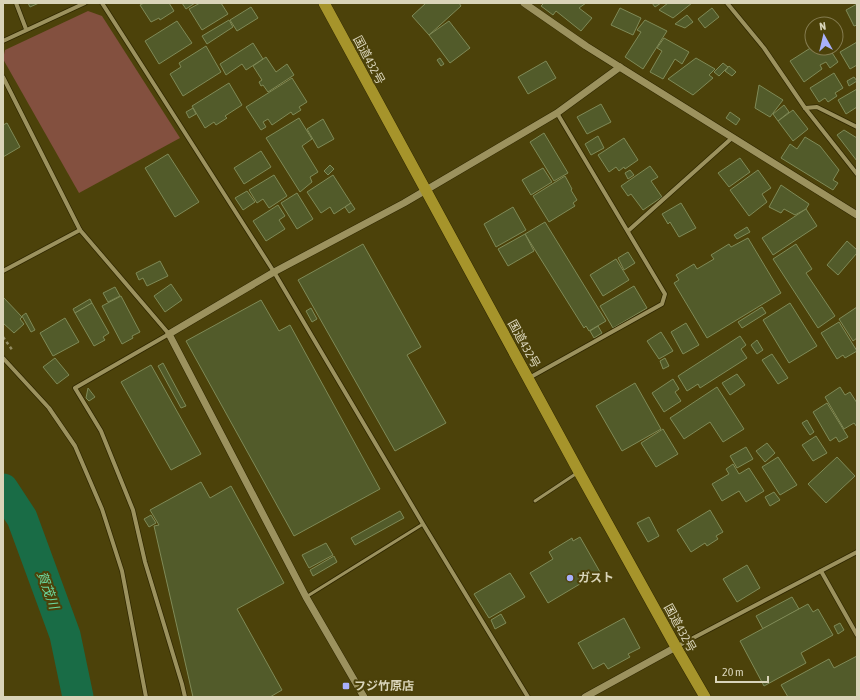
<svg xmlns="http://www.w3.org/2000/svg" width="860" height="700" font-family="'Asap Condensed','Noto Sans JP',sans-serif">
<rect width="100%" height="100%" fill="#4c420a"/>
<!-- green -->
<polygon fill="#83503f" points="88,11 102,16 180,138 79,193 3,59 5,50"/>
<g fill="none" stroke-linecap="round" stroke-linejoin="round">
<!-- river -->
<polyline stroke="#196c46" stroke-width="31" points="3,489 22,518 65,635 78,697"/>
</g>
<!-- building -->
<g fill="#525b2a" stroke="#7f8a57">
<polygon points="28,3 39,3 30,7"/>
<polygon points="144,3 169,3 174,11 160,20 159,18 151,22 140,5"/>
<polygon points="182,3 195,3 186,9"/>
<polygon points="200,3 221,3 228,14 202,30 189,9"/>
<polygon points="426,3 459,3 461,6 429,35 412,16"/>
<polygon points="544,3 586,3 579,8 592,18 581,31 556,11 553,15 541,6"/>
<polygon points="652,3 661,3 655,7"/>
<polygon points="668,3 692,3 673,18 659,10"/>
<polygon points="857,4 857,25 854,26 846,10"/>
<polygon points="251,7 258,18 237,31 230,20"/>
<polygon points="620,8 641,18 633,35 611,25"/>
<polygon points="712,8 719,17 705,28 698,19"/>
<polygon points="687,15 693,22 685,28 675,24"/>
<polygon points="229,20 233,27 207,44 202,36"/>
<polygon points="645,20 667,31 643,69 625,57 641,32 637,30"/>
<polygon points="177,21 192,43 159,64 145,41"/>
<polygon points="449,21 470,48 450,63 429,35"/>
<polygon points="664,38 689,52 682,64 675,59 663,79 650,72 662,51 657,48"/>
<polygon points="857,42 857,65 850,69 840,52"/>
<polygon points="253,43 263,59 246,70 242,64 226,75 220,64"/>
<polygon points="206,46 221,72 183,96 170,74 181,67 179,63"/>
<polygon points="812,47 812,48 829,48 838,62 830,68 826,62 820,65 822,69 804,82 790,61"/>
<polygon points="266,57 276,72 287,64 294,75 268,92 263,85 261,86 259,82 262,80 253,66"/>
<polygon points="440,58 444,64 441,66 437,60"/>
<polygon points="696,58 715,69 709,75 713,78 693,95 668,79"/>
<polygon points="546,61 556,78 528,94 518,77"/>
<polygon points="723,63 728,67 719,76 714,72"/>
<polygon points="729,66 736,72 732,76 725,71"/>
<polygon points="834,73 843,88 835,93 837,96 828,102 825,98 819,102 810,88"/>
<polygon points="854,77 857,81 849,86 847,81"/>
<polygon points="292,78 307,102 299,107 301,110 293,115 291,112 272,125 268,119 263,122 266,127 261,130 246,107"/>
<polygon points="229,83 242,105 225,116 227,118 216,125 214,122 205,128 192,106"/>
<polygon points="759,85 783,100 770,117 755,108"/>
<polygon points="857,89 857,107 846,114 838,100"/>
<polygon points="601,104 611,122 587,134 577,117"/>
<polygon points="784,105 789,112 778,121 773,114"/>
<polygon points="193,108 196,114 189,118 186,112"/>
<polygon points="793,110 808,129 793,141 778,121"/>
<polygon points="730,112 740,119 736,125 726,118"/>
<polygon points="299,118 312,139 302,146 318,172 310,177 312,182 300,192 266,138"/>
<polygon points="323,119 334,139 318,148 307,129"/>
<polygon points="7,123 20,147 3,157 3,125"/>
<polygon points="844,130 857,138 857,161 837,135"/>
<polygon points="544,133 568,173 554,181 530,142"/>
<polygon points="598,136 604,148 591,155 585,144"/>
<polygon points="805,137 820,146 839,170 833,180 838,183 833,190 781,158 790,144 797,149"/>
<polygon points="624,138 638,160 625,169 624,167 619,171 616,167 609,172 598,155"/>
<polygon points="261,151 271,167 244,184 234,168"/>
<polygon points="168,154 199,202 175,217 145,168"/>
<polygon points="740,158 750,172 729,187 718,173"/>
<polygon points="330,165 334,169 328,175 324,171"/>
<polygon points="650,166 658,177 651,181 662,197 643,210 631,194 628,196 621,186"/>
<polygon points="543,168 552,182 531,195 522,180"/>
<polygon points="630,170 634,175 628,179 625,173"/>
<polygon points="758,170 771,188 762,194 767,202 749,216 730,190"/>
<polygon points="274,175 287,196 269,208 263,199 257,203 249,190"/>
<polygon points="333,175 351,203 334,214 330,207 321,213 307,192"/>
<polygon points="565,176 572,189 571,190 577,200 573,203 575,206 549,222 533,196"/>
<polygon points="781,185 809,204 806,209 795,215 784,209 781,213 769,207"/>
<polygon points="247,191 255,202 243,210 235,198"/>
<polygon points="297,193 313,219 297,229 281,203"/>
<polygon points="351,203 355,209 349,213 345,207"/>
<polygon points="681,203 696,228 679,237 670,222 668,224 662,214"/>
<polygon points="278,205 285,216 279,220 285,229 266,241 253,221"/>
<polygon points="513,207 526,230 496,247 484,224"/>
<polygon points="806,209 817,226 773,255 762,238"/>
<polygon points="545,222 606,321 589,331 586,326 584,328 525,234"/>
<polygon points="747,227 750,232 737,239 734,235"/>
<polygon points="525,234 534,251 508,266 498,249"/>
<polygon points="748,238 781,293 707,338 674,283 679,280 676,275 694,264 697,269 714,259 711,255 729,244 731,247"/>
<polygon points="847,241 857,250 857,253 838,275 827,265"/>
<polygon points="363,244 421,347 407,355 446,423 395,451 298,280"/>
<polygon points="796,244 812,269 806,273 835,316 818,328 773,259"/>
<polygon points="628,252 635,263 624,270 618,258"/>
<polygon points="616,259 629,280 603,296 590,275"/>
<polygon points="160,261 168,276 147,286 143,278 139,280 136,273"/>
<polygon points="171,284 182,300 165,312 154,296"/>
<polygon points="634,286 647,308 613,328 600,306"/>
<polygon points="115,287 120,296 108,302 103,293"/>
<polygon points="121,296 140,332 132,336 133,338 122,344 102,306"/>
<polygon points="3,297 22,317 20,319 24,324 14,333 3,323"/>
<polygon points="90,299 92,303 75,313 73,309"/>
<polygon points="261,300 279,331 290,325 380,489 294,536 186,341"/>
<polygon points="92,303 109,333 103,337 105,340 94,346 75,313"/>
<polygon points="790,303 817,346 789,363 763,320"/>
<polygon points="762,307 766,313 742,328 738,322"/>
<polygon points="857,307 857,338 853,341 839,319"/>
<polygon points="311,308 317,319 312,322 306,311"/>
<polygon points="26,313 35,330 31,332 22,316"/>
<polygon points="65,318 79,342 53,356 40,333"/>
<polygon points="839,322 857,351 845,358 843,355 837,359 821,333"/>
<polygon points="686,323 699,345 683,354 671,332"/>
<polygon points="598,326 602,333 594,338 590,331"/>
<polygon points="661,332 673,351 659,359 647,341"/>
<polygon points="740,336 746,345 741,349 747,358 700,388 698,384 687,391 678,376"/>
<polygon points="757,340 763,350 757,354 751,345"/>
<polygon points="772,354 788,378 778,384 762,360"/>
<polygon points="55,358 69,375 57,384 43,367"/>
<polygon points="665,358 669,366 663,369 660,361"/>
<polygon points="163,363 186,406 181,408 158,366"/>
<polygon points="151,365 201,454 171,470 121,382"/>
<polygon points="737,374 745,385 730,395 722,383"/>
<polygon points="673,379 679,389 675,392 681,401 664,412 652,393"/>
<polygon points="635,383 661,429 622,451 596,406"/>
<polygon points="717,387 744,429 723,442 710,422 684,439 670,418"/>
<polygon points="840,387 845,395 850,392 857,403 857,427 854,423 844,429 825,397"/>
<polygon points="88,388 95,397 89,401 86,398"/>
<polygon points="827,403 848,437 839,442 836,437 830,441 813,412"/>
<polygon points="807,420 814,432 810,435 802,423"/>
<polygon points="663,429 678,454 656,467 641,443"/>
<polygon points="816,436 827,453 813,461 802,445"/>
<polygon points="767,443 775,453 765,462 756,451"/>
<polygon points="746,447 753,459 737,468 730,456"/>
<polygon points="778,457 797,485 780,495 762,467"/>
<polygon points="837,457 855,476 826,503 808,484"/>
<polygon points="733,464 739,474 749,468 764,491 746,502 739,491 722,501 712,484 729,474 726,469"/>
<polygon points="201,482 210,498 231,486 284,583 237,609 282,690 270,697 193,697 154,526 159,525 150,510"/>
<polygon points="774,492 780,500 770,506 765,497"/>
<polygon points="710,510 723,532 716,536 718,539 707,546 705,543 691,552 677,530"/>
<polygon points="400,511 404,518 355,545 351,538"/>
<polygon points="151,515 156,523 149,527 144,519"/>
<polygon points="649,517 659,536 648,542 637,523"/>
<polygon points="580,537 600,572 548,603 530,573 553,559 549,552 572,538 573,541"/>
<polygon points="326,543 333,555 309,568 302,555"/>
<polygon points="334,556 337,562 313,576 310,570"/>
<polygon points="747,565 760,588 737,602 723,579"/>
<polygon points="510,573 525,597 489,618 474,594"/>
<polygon points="792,597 799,609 763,629 756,616"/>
<polygon points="808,604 813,612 818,609 833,635 801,653 806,663 764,686 740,641"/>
<polygon points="501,614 506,623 495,629 491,620"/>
<polygon points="624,618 640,648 628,654 630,657 608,669 604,663 593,669 578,643"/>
<polygon points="840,623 844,630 838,634 834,626"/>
<polygon points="857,656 857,697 788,697 781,685 829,659 834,668"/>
</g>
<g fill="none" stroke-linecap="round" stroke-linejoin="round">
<defs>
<g id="service">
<polyline points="535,501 577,473"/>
<polyline points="306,597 423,524"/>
</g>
<g id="minor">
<polyline points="16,3 26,29"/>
<polyline points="102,3 274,272 423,524 528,697"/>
<polyline points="727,3 764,48 805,108 857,174"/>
<polyline points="3,41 85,3"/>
<polyline points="3,77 80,230 169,334 75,388 101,431 133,510 145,562 182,684 185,697"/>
<polyline points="805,108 817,107 857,127"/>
<polyline points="628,231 733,137"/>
<polyline points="3,271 80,230"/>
<polyline points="3,358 49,408 75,446 102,509 122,571 146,697"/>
<polyline points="529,378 662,304 665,294 557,113"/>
<polyline points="821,571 857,635"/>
<polyline points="676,647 857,552"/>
</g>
<g id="tertiary">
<polyline points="524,3 586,46 857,215"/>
<polyline points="364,697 306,597 169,334 274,272 404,203 557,113 620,67"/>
<polyline points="585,697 676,647"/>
</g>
<polyline id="trunk" points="324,3 579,472 676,647 705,697"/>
</defs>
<!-- service casing -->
<use href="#service" stroke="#302800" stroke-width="4.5"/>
<!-- minor casing -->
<use href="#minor" stroke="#302800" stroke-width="5.5"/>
<!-- tertiary casing -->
<use href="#tertiary" stroke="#302800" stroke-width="8"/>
<!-- trunk casing -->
<use href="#trunk" stroke="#302800" stroke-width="12"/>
<!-- path -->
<polyline stroke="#928b61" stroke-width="2.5" stroke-dasharray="3 3" stroke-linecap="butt" points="3,337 13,351"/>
<!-- service -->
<use href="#service" stroke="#9c925e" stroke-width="3"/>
<!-- minor -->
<use href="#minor" stroke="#9c925e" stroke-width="4"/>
<!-- tertiary -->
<use href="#tertiary" stroke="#9c925e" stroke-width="7"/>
<!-- trunk -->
<use href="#trunk" stroke="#a6942b" stroke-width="11"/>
</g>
<!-- markers -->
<g fill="#a8b0fc" stroke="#4c420a" stroke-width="1.5">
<circle cx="570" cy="578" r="4"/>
<rect x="342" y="682" width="8" height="8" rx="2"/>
</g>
<g text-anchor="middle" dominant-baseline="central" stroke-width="4" stroke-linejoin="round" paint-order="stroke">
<!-- street labels -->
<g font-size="12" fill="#d9d4b9" stroke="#4c420a">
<text transform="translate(369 60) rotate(62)">国道432号</text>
<text transform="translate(524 344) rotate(61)">国道432号</text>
<text transform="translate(680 628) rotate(61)">国道432号</text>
</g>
<!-- poi labels -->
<g font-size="12" font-weight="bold" fill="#d9d4b9" stroke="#4c420a" text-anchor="start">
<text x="578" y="578">ガスト</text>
<text x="354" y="686">フジ竹原店</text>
</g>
<!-- water labels -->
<g font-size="13" font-style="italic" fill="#6cd89f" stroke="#4c420a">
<text transform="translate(48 590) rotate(70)">賀茂川</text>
</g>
</g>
<!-- border -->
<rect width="860" height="700" fill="none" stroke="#d9d4b9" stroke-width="8"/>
<!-- north arrow -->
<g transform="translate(824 36) rotate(352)"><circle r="19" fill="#4c420a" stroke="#847c50"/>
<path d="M0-3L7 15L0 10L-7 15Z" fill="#a8b0fc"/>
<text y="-6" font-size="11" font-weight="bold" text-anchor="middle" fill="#d9d4b9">N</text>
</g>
<!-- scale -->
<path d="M716 676v6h52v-6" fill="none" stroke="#d9d4b9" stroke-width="2"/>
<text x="722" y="676" font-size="12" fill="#d9d4b9" stroke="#4c420a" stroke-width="3" paint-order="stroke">20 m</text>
</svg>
